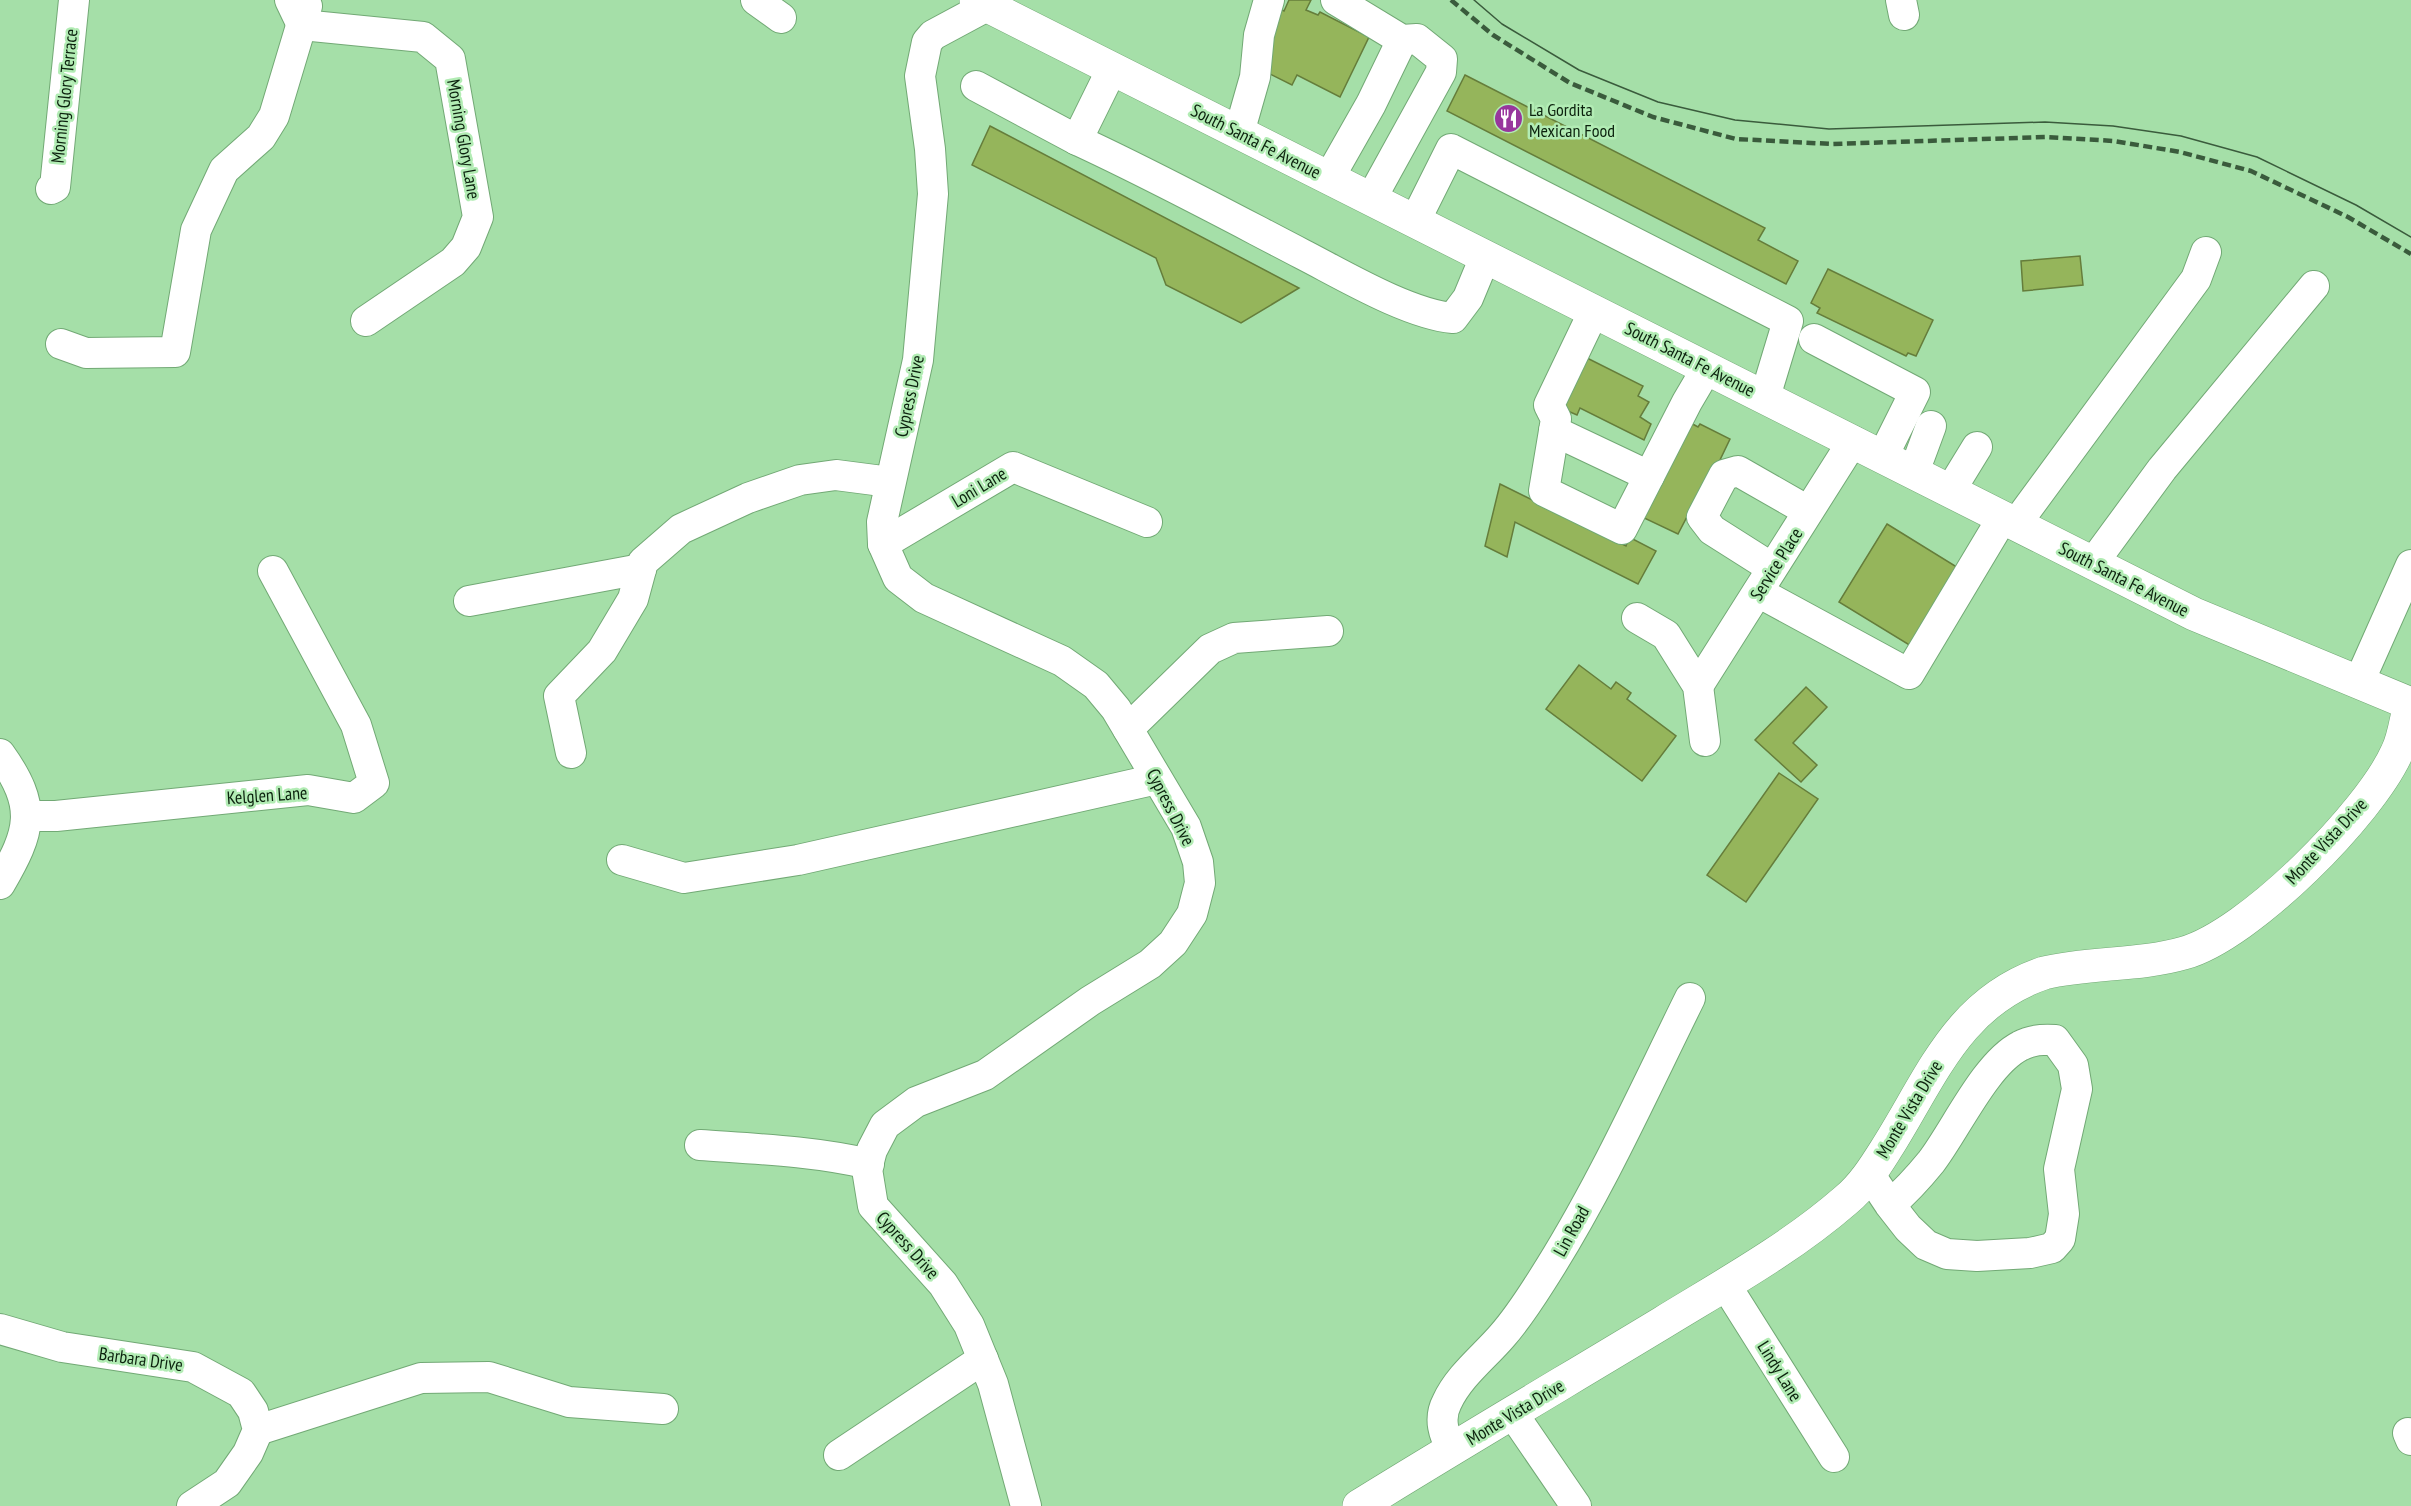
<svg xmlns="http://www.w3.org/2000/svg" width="2411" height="1506" font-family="'PT Sans Narrow',sans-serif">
<rect width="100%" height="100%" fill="#a5dfa8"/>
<!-- building -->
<g fill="#95b55b" stroke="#657d3b" stroke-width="1.5">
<polygon points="1289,0 1311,0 1306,10 1318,15 1320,12 1369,37 1340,97 1297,75 1292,85 1268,73 1271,65 1259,59 1274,6 1284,11"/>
<polygon points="1465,75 1765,228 1758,240 1798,261 1786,284 1447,111"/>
<polygon points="990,126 1299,288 1241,323 1166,285 1156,258 972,165"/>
<polygon points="2080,256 2083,285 2023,291 2021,261"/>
<polygon points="1828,269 1933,320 1916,356 1908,353 1906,356 1817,313 1820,308 1811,303"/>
<polygon points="1585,357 1643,386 1638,396 1649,402 1640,417 1651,424 1644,440 1580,408 1577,415 1556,406"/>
<polygon points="1689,422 1698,427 1700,424 1730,439 1718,464 1715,463 1678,534 1642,517"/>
<polygon points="1500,484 1626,546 1629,537 1656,551 1638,584 1515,522 1507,557 1485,546"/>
<polygon points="1887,524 1960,569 1911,646 1839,602"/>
<polygon points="1579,665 1611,689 1616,682 1631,693 1627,699 1676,736 1642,781 1546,709"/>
<polygon points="1806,687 1827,707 1793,743 1817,765 1801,782 1755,740"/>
<polygon points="1779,773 1818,799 1746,902 1707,875"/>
</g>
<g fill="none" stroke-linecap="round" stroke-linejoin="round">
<defs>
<g id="minor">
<polyline points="290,0 302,25 423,37 450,59 478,217 466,247 453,262 366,321"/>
<polyline points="756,0 781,18"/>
<polyline points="1336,0 1402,40 1417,39 1442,59 1441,72 1371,199"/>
<polyline points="1901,0 1904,15"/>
<polyline points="987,6 933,35 927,42 920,76 930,149 933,194 918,360 882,522 883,544 898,578 924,598 1062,661 1096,685 1116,709 1186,827 1198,862 1200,883 1192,914 1173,943 1150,964 1090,1001 985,1075 916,1102 885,1125 872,1150 867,1169 873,1206 943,1284 969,1325 993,1384 1026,1506"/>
<polyline points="976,86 1077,140 1112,69"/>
<polyline points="1239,133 1255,77 1259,35 1269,0"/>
<path d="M1077,140C1153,175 1227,215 1302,254C1343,275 1408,314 1453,318L1468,298L1485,257"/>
<polyline points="1329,178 1371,104 1402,40"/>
<polyline points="51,189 55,187 74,0"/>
<polyline points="1415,221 1451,149 1788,321 1765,397"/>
<polyline points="1594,311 1549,405 1556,419 1544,491 1622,529 1687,402 1707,368"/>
<polyline points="1814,339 1915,392 1883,456"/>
<polyline points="61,344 86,353 175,352 196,230 224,170 261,137 274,116 307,6"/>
<polyline points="1554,431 1649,476"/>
<polyline points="1914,472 1931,426"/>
<polyline points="1950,491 1977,447"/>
<polyline points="2016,524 2196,279 2206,252"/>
<polyline points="883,544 1013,467 1147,522"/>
<polyline points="2093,563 2162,469 2314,286"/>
<polyline points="1772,568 1712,530 1702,517 1724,475 1738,471 1808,511"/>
<polyline points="1758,592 1909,674 2003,517"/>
<polyline points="469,601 641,569"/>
<polyline points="1637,618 1666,635 1698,686 1705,741"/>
<polyline points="2359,682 2411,565"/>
<polyline points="1698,686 1853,441"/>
<polyline points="1128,729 1210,649 1234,638 1328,631"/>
<polyline points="571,753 559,696 602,651 633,599 643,562 681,529 748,498 800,480 836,475 890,482"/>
<path d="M0,754C38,807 31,831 0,884"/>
<polyline points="28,816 56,816 308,790 354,798 374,783 356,725 273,571"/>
<polyline points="622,860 684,878 798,860 1157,779"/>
<path d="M700,1145C756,1149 813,1151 869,1164"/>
<path d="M1870,1175L1890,1205L1908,1228L1926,1245L1947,1254L1977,1256L2030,1253L2052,1248L2060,1239L2064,1214L2059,1169L2077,1089L2073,1065L2055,1040C2043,1039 2031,1040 2020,1046C1985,1064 1955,1131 1931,1162C1918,1178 1905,1192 1890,1205"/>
<polyline points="1725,1284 1834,1457"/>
<polyline points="0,1329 62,1347 193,1367 241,1393 253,1411 258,1430 248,1453 227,1483 192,1506"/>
<polyline points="1513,1414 1576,1506"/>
<polyline points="258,1430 421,1378 489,1377 569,1402 663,1409"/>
<polyline points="2408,1433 2411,1440"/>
<path d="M1452,1450C1444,1435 1438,1419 1447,1402C1459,1376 1484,1357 1502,1336C1517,1319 1530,1299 1542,1280C1599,1191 1643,1093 1690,998"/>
<polyline points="839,1455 983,1359"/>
</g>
<g id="major">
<polyline points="976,0 2194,614 2411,704"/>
<path d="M1359,1506C1459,1444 1561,1384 1662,1323C1724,1285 1791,1248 1846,1200C1864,1185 1876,1165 1888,1146C1932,1076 1958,1002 2044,973C2090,962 2139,966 2184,953C2249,935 2370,813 2397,752C2404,738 2406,719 2410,704"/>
</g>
</defs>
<!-- minor casing -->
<use href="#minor" stroke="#72a975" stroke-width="32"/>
<!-- major casing -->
<use href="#major" stroke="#72a975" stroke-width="34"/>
<!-- minor -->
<use href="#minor" stroke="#fff" stroke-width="30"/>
<!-- major -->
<use href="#major" stroke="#fff" stroke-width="33"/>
<!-- tram -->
<polyline stroke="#3a5b3c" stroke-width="1.5" points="1474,0 1502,24 1579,70 1658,102 1735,120 1829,129 2045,122 2113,126 2181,136 2257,157 2356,205 2411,237"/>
<!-- rail -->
<polyline stroke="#3a5b3c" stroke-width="4.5" stroke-dasharray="9 4.5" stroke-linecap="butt" points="1451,0 1493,35 1570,83 1653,117 1736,139 1832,144 2047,137 2114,141 2180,152 2251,171 2348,217 2411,254"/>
</g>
<!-- icons -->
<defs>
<symbol id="restaurant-disc" viewBox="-11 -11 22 22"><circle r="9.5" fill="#98369d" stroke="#b2ecb4"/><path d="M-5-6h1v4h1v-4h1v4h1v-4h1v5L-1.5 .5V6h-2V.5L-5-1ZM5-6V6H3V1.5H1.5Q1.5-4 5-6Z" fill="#fff"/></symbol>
</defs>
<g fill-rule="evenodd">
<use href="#restaurant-disc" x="1492" y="102" width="33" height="33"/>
</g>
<g text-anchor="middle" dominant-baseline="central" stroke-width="5" stroke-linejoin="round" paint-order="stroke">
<!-- street labels -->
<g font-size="18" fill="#0c220e" stroke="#b2ecb4">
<text transform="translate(64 96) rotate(-84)">Morning Glory Terrace</text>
<text transform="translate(464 139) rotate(80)">Morning Glory Lane</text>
<text transform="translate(1256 141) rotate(27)">South Santa Fe Avenue</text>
<text transform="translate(1690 359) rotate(27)">South Santa Fe Avenue</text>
<text transform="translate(909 396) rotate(-78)">Cypress Drive</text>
<text transform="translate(979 487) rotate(-31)">Loni Lane</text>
<text transform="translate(1776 564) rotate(-58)">Service Place</text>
<text transform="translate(2124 579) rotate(27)">South Santa Fe Avenue</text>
<text transform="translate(267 795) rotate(-4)">Kelglen Lane</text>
<text transform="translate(1171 807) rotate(63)">Cypress Drive</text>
<text transform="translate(2326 841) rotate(-47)">Monte Vista Drive</text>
<text transform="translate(1909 1109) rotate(-59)">Monte Vista Drive</text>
<text transform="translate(1571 1231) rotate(-61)">Lin Road</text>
<text transform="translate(908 1245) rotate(48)">Cypress Drive</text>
<text transform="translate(141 1359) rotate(8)">Barbara Drive</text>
<text transform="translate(1780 1371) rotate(58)">Lindy Lane</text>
<text transform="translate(1515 1412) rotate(-31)">Monte Vista Drive</text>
</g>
<!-- poi labels -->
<g font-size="18" fill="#0c220e" stroke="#b2ecb4" text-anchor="start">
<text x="1529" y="109">La Gordita<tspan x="1529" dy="21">Mexican Food</tspan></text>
</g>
</g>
</svg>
